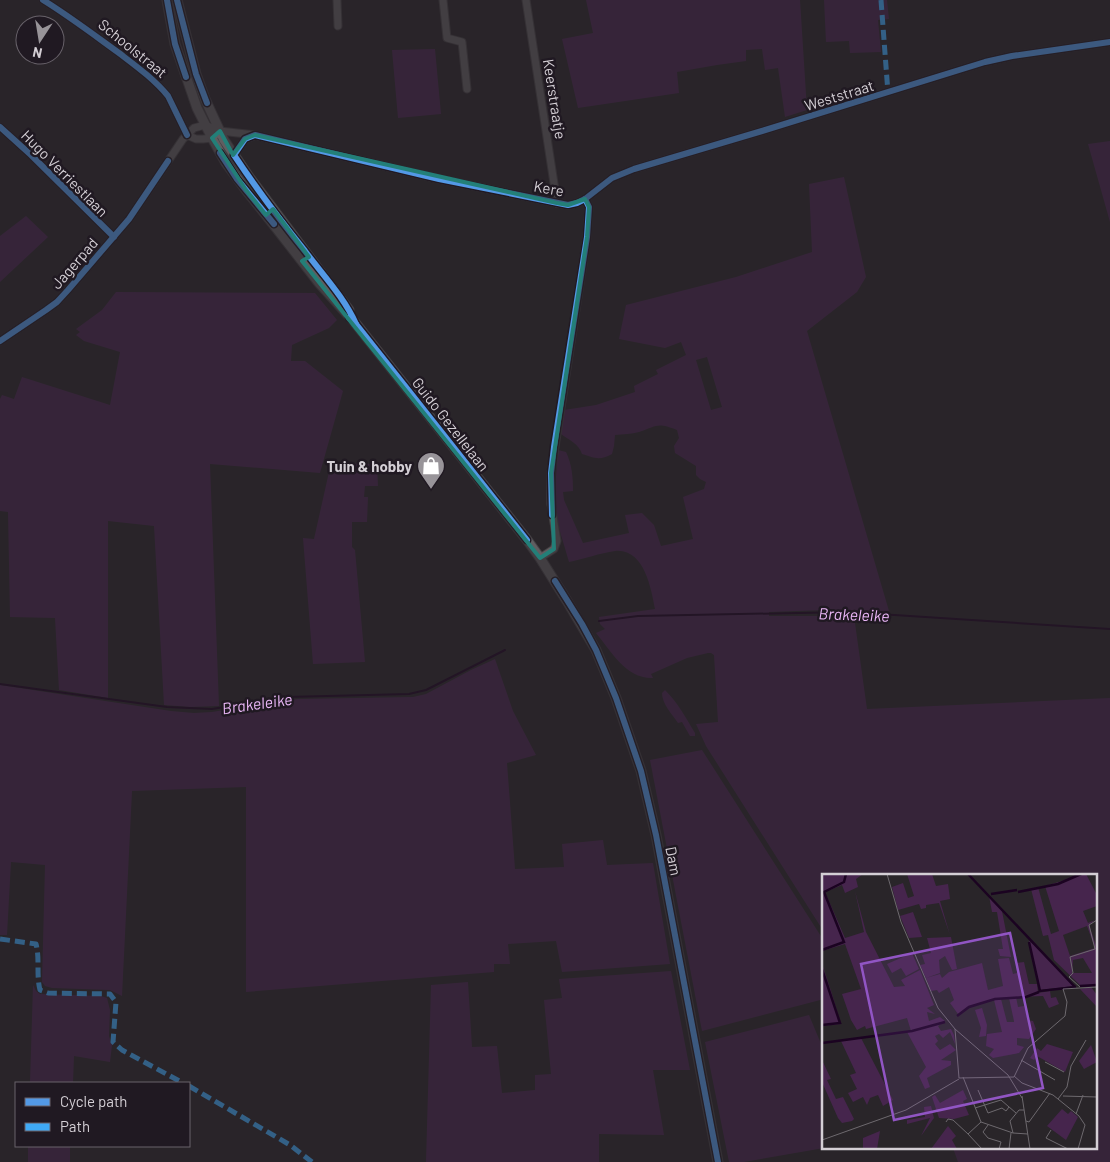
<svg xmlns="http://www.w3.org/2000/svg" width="1110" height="1162" font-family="Barlow,sans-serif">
<rect width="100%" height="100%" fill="#292529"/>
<!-- green -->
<g fill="#46254d" fill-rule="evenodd">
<polygon points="586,0 800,0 807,110 785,117 778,68 765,70 762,49 746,50 746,61 717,65 677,72 679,93 578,108 562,39 593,33"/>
<polygon points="824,0 887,0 889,19 878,20 881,52 850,53 849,41 826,42"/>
<polygon points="435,49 441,114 398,118 392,50"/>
<polygon points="1110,141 1110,222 1088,144"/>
<path d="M844,177L866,277L857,292L807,331L889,611L825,610L769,612V616H854L867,709L1110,698V1162H958L953,1148H1096V876H824V932L706,746L696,724L718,722L714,655L711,653H708L687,658L651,674L653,678C626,679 611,651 596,633L605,629L600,624L599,617L655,609C651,588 644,548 615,551C600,553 584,559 569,562L556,518L555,490L558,450L566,452C572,465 573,477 573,491L563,492L564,500L583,543L629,533L625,515L642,513L654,525L661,546L693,539L683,497L704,489L706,482L700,479L696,475V466L675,453L674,446L679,438L677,430C657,422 657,426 639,432C632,434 623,434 615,435L614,446L612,454C599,461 595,458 582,454C579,444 569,440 561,434L564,410L596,405L635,392L634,386L658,374L656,370L686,355L681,342L665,348L619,339L626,305L736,277L812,252L809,184ZM707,357L722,407L711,410L696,360Z"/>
<polygon points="26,216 48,237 0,282 0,236"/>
<polygon points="116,292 315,293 337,320 329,328 292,345 291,361 305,361 343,391 320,473 210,464 219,706 190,707 164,705 154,526 108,521 108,698 59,690 55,618 10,617 8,512 0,511 0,399 2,395 14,399 22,377 110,405 120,352 84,341 76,335 80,332 76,329 102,310"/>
<polygon points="331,463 377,464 378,486 365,486 364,497 368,497 367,522 352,522 352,547 355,550 365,662 313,664 303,538 314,539"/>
<polygon points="495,659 513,711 536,755 507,763 515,869 564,867 562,844 603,840 607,865 653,863 670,964 562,972 556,941 508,944 510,964 494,964 494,972 246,992 246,787 132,791 122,996 110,990 52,988 45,986 42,982 45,865 11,862 7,935 0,935 0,685 171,711 194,713 212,712 273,702 298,699 413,697 426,694 471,670"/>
<path d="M665,690C678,703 686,718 695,733V736H690L682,722L678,723C672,714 662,704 662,693Z"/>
<polygon points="702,750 824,941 824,999 702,1031 650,760"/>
<polygon points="671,971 690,1070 653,1070 664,1135 599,1134 599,1162 426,1162 431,985 468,982 472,1047 497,1046 502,1093 535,1090 535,1075 551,1074 544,1000 562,998 559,979"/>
<polygon points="33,985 36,991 40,994 101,996 107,998 110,1010 109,1036 112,1045 110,1062 74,1056 73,1083 30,1083"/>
<polygon points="809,1015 824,1051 824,1148 744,1162 729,1162 705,1042"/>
<rect x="28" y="1146" width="42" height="16"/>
</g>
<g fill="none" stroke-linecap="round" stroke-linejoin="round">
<!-- stream -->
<g stroke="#1b0321" stroke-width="2">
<polyline points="599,621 638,616 848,612 1110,629"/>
<polyline points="0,684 167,707 212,709 286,697 409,694 426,690 505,650"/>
</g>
<defs>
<g id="minor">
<path d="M43,0C69,16 94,35 119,53C136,66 154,79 168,96L187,135L196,139H203L212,138L220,131"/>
<polyline points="337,0 338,26"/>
<polyline points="443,0 447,38 462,42 467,89"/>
<polyline points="526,0 557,203"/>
<polyline points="0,127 31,155 114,237"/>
<polyline points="234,155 245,139 253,136"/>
<polyline points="0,341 46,310 57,302 68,290 129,219 183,139 194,128 205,125 220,131 255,135 439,179 568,205 577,203 585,199 612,178 634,169 762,131 985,62 1012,56 1110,42"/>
<polyline points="540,558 554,549 557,541 551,504 551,473 587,237 589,207 585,199"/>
</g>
<g id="major">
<polyline points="167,0 175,44 197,108 212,138 226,163 246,190 266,215 319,283 356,324 527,540 540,558 567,601 596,650 616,698 641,771 656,835 718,1162"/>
<polyline points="177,0 196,74 205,99 224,140 249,177 349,310"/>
</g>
</defs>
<!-- minor casing -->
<use href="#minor" stroke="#444144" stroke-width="9"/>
<!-- major casing -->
<use href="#major" stroke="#444144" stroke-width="11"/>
<!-- minor -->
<use href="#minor" stroke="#5f5d5f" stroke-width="7"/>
<!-- major -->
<use href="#major" stroke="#605e61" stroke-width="9"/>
<!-- quiet -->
<g stroke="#3fa9f5" stroke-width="5" stroke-dasharray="10 5" stroke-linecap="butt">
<polyline points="881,0 888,93"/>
<path d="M0,939L36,944C40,959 36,974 40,990L48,993L110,994L116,1002L113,1042L122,1050L183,1083"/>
<polyline points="189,1086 290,1145 312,1162"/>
</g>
<defs>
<g id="cycleway">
<path d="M43,0C69,16 94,35 119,53C136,66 154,79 168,96L187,135"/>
<polyline points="167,0 175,44 186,77"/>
<polyline points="177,0 196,74 207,103"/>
<polyline points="0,127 31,155 114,237"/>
<polyline points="220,153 237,179 274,224"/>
<polyline points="349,318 356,324 527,540"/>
<path d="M356,324C344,297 322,274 305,251C280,220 256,188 234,155L245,139L255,135L439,179L568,205L577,203L585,199L612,178L634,169L762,131L985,62L1012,56L1110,42"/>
<polyline points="0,341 46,310 57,302 68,290 129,219 168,161"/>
<polyline points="552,515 551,473 554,447 587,237 589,207 585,199"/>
<polyline points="555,581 582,624 596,650 616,698 641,771 656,835 718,1162"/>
</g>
</defs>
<!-- cycleway casing -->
<use href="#cycleway" stroke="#201922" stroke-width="9"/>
<!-- cycleway -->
<use href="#cycleway" stroke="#5399e6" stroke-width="6"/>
</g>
<!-- marked area -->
<path d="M0 0H1110V1162H0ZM220,131L233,155L245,139L255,135L557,203L568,205L585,199L589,207L587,237L551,473L554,549L540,558L302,261L309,257L273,209L266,215L246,190L212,138Z" fill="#292529" fill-opacity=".55" fill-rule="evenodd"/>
<path fill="none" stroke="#237f78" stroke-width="4" stroke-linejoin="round" d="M220,131L233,155L245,139L255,135L557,203L568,205L585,199L589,207L587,237L551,473L554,549L540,558L302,261L309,257L273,209L266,215L246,190L212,138Z"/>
<!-- icons -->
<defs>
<symbol id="shop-pin" viewBox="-11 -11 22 30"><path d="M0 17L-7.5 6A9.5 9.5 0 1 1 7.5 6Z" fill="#989499" stroke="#201922"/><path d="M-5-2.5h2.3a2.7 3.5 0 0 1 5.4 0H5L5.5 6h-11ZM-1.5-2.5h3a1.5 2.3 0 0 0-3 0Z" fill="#fff"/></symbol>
</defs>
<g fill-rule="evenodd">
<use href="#shop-pin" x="415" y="450" width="32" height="43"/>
</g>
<g text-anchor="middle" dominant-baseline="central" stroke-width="5" stroke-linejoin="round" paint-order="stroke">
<!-- street labels -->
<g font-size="15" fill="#d4cfd5" stroke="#201922">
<text transform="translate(133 48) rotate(39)">Schoolstraat</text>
<text transform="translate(839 95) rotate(-17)">Weststraat</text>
<text transform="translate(555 99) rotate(81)">Keerstraatje</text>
<text transform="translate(65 173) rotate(45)">Hugo Verriestlaan</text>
<text transform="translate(549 188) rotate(10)">Kere</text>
<text transform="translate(74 263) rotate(-49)">Jagerpad</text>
<text transform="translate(451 424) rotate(52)">Guido Gezellelaan</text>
<text transform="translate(674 861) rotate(79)">Dam</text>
</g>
<!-- poi labels -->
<g font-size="15" font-weight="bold" fill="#d4cfd5" stroke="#201922" text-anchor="end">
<text x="412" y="466">Tuin &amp; hobby</text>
</g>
<!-- water labels -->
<g font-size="16" font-style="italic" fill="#e9b6f6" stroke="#201922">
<text transform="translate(854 614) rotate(2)">Brakeleike</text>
<text transform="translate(257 703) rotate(-8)">Brakeleike</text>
</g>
</g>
<!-- overview -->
<g transform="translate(822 874)">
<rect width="275" height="275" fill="#292529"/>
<path d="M0,0H41L34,5L36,13L23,19L20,11L3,18L23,64L42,58L33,17L44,58L72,113L83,112L79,106L98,96L112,131L105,134L113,140L105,138L107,147L118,143L123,147L116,152L119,157L129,155L132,161L133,170L128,158L121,164L117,160L113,162L116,167L113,170L118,176L128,170L134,176L119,186L129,187V191L105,204L108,213L103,215L97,202L104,193L85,158L89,157L85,144L44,155L43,152L35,156L29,146L20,120L39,115L23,70L0,77ZM85,0H110L114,12L126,10L128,25L118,27L128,61L117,29L104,31V34L99,35L97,30L76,36L70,13L81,9L86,24L92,22ZM264,0L275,21V32L261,37L266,49L273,46L267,51L275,74V112L260,113L232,86L226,61L221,62L209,15L216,13L229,60L237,57L223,12ZM265,52L273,74L248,82L241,61ZM261,84L270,99H250L251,86ZM167,22L180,37L189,83L178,82L176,75H181L175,38H170ZM91,38L100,63L87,64L78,42ZM129,63L135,95L130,96L123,82L117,86L118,99L104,104L98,91L103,90L100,81L109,79L105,64ZM207,67H208L252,112L218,116ZM90,79L97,95L84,102L79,94L70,99L65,90ZM187,84L191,100L195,99L194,89L202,88L207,110H215L216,119L228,117L229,124L234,123L237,130L227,134L221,122L194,123L196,133L202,132L206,146L211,147L214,155L207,165L195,164V171L202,173L197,179L171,184L167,181L172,175L164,172L165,160L180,158L172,126L146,133L136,140L128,129L132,126L127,113L117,119L115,116L109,117L104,104L118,100L120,104L127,98L160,89L166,116L181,112L176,85ZM187,124L192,147V148H185L179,125ZM0,90L9,117L19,150L0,152ZM269,113L275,121V133L258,115ZM160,134L165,151L164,162L157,163L159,154L153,136ZM39,164L71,226L61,232L56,221L48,224L45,231L41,223L31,228L26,219L35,215L28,201L34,199L19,167ZM225,170L251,178L243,198L215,182L212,186L208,184L215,174L219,177ZM269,171L275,188L262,195L257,187ZM0,186L9,205L5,206L14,225L21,223L32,245L30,247L20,249L16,244L0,208ZM141,216L145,225L141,227L147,241L132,245L117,244L110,223L113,221L118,229ZM109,232L112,244L99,262L108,244L85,250V246L103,243L102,233ZM240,235L246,240L249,237L256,243L244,266L225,252ZM126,252L134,262L130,266L135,275H109ZM58,257L55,275H41V264Z" fill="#46254d" fill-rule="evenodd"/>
<path fill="none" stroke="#1b0321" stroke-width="2.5" d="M146,0L253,113M196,18L236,10L259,0M169,20L195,16M207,68L218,117L254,113M0,76L22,68L2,18L22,8L24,0M0,95L18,149L0,151M258,112L275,111M135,142L147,133L173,125L204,123L217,118M0,169L90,157L123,148"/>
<path fill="none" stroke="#6d696e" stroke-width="1" d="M65,0L79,48L116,134L133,155L186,201L200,224M251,99L248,83L273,75L267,51L275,46M251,99L247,103L258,113M133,155L137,204M199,186L233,206M223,188L242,198M192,202L200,209L231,221L257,242L263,251M141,203L159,248M137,204L192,203L206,174L243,142L245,128L241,115L275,113M156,216L166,239L180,234L184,237L187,233M200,222L208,275M241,222L275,223M236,225L245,213L249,192L264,166M153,234L179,226L194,239M254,240L261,221M204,247L207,248L228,219M124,248L126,245L131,246L146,260M166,251L161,258L166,264L179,268L177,275M229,256L224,264L246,275M191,259L188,247L197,236H202M0,266L84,236L137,205M160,275L146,260L159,248L191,259L206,260M187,275L189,259M256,275L263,251"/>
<path fill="#9155c4" fill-opacity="0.15" stroke="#9155c4" stroke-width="2.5" d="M188,59L221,214L72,246L39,90Z"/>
<rect width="275" height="275" fill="none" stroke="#d4cfd5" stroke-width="2.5"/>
</g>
<!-- legend -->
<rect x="15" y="1082" width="175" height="65" fill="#201922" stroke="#68626a"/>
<rect x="25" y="1098" width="25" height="8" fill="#5399e6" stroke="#68626a"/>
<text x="60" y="1107" font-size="15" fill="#d4cfd5">Cycle path</text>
<rect x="25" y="1123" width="25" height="8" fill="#3fa9f5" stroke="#68626a"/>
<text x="60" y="1132" font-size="15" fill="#d4cfd5">Path</text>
<!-- north arrow -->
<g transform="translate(40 40) rotate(192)"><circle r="24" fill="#201922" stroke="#68626a"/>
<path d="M0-4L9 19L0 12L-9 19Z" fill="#989499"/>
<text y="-8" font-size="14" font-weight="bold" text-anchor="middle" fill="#d4cfd5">N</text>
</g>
</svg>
